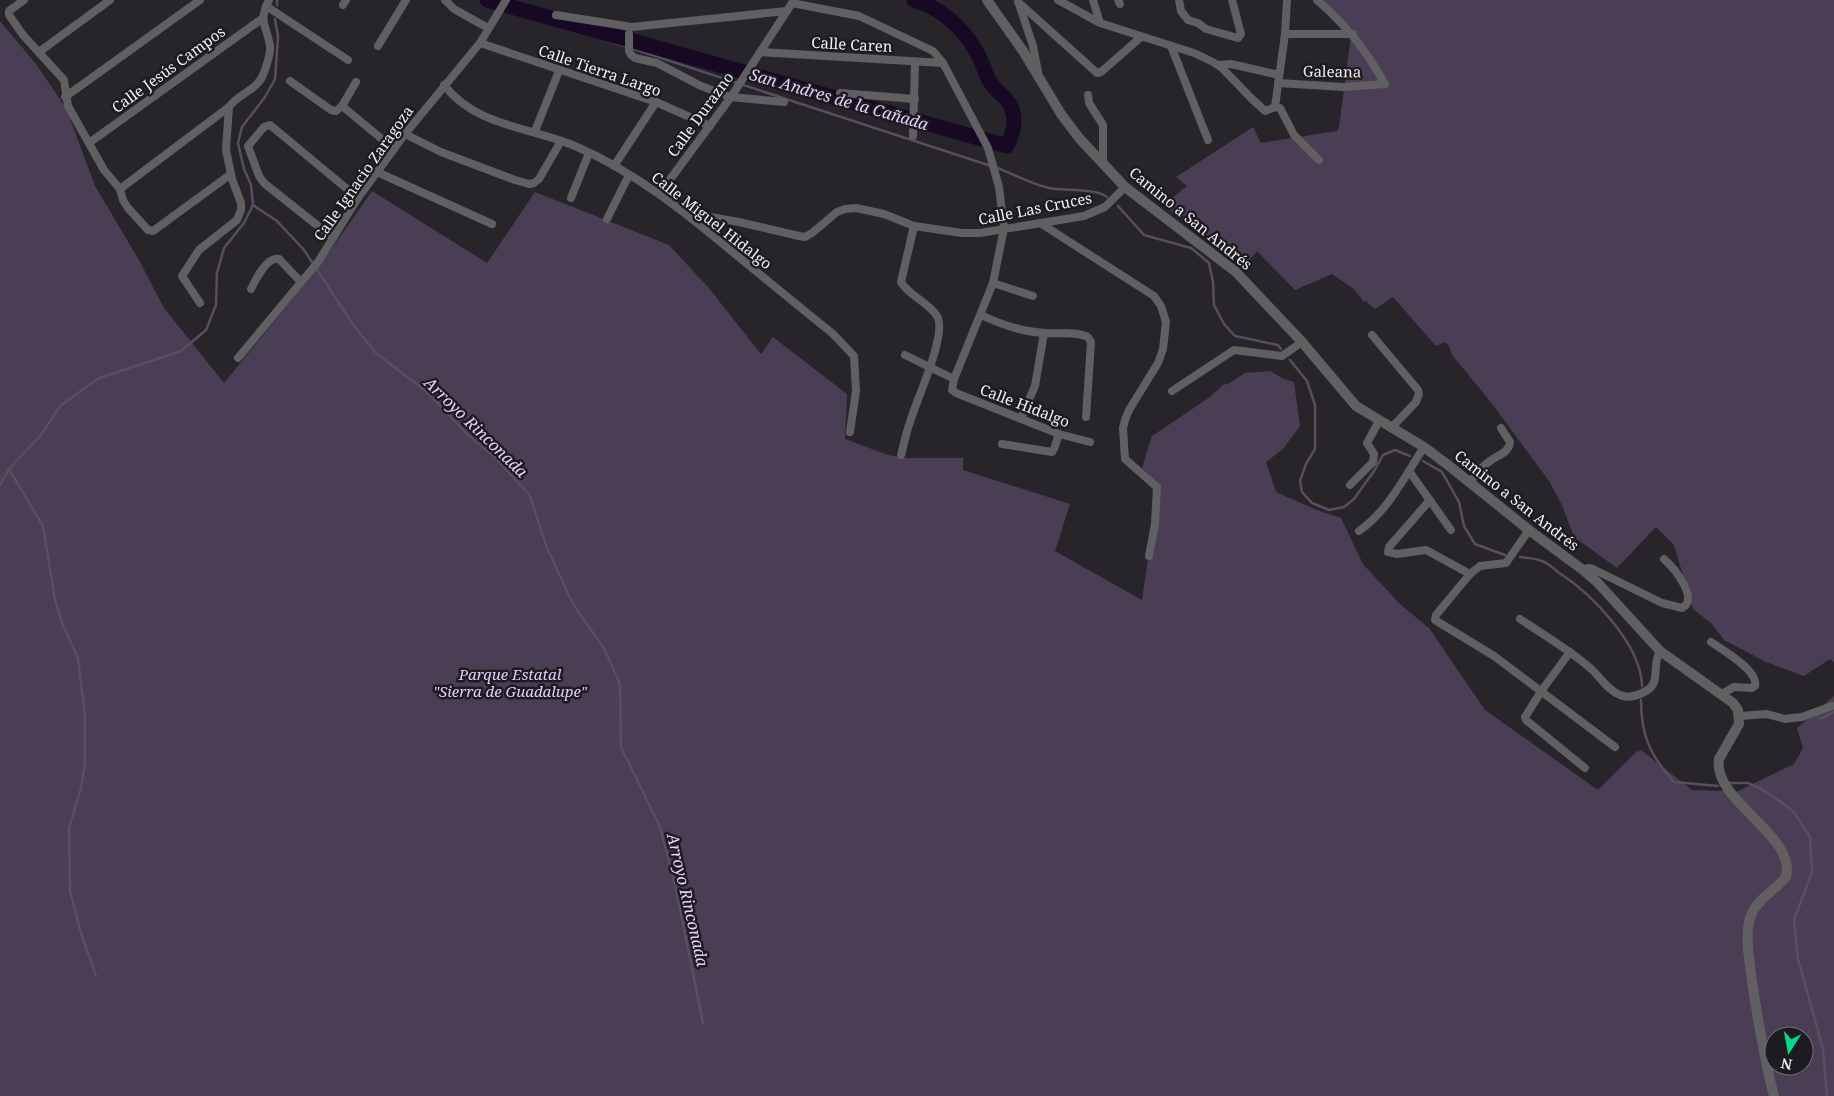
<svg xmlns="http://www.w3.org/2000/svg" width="1834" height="1096" font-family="'Noto Serif',serif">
<rect width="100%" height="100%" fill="#272529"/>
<!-- green -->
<g fill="#493e53" fill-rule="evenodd">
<polygon points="1321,0 1834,0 1834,662 1830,659 1804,676 1766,662 1724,640 1712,624 1693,609 1674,545 1656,527 1617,568 1574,537 1562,505 1549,481 1490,401 1452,355 1449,346 1445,342 1436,346 1393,297 1375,309 1366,301 1364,302 1354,289 1332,274 1295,290 1257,251 1243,267 1163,205 1187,186 1176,177 1253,127 1261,143 1337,131 1339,127 1352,28"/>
<path d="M0,21L36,64L66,108L95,186L139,260L164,308L224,383L320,265L372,191L487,263L535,192L669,245L708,287L761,354L773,337L847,394L845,439L888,455L905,458H963V470L1070,504L1055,551L1142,600L1157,496L1154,481L1142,468L1152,436L1210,397L1223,385L1230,383L1245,373L1270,371L1284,379L1294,382L1300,426L1283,449L1266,462L1276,492L1317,510L1341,518L1363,564L1400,604L1429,628L1485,710L1598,790L1638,750L1639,752L1641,750L1692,790L1727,791L1730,795L1794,764L1803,748L1797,728L1834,696V1096H0ZM1774,1036H1804V1066H1774Z"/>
</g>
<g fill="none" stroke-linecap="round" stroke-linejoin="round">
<!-- stream -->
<g stroke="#584d61" stroke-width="2.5">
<polyline points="483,0 500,5"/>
<polyline points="277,5 277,0"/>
<polyline points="505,7 991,166"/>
<path d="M997,168C1014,174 1030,184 1049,188C1064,191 1096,188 1107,197"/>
<polyline points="253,205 277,221 304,250 354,326 376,353 427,392 468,435 497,459 530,496 547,548 573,604 605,650 620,684 621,747 660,827 675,885 703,1023"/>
<polyline points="1118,206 1144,235 1191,248 1209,263 1213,282 1214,305 1224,324 1235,336 1278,345 1281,349"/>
<polyline points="1290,360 1307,381 1315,405 1315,449 1306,464 1300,481 1302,492 1312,503 1329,510 1344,507 1354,499 1374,471 1383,455 1395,450 1410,456"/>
<polyline points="1423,461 1442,472 1459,502 1464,526 1475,544 1505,555"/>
<polyline points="9,469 43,526 55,600 62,623 78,658 85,716 85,764 81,788 69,828 70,891 80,930 96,976"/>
<polyline points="0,485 9,469 41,435 60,406 99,378 181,351 206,330 216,305 217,273 224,248 244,223 253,205 251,185 244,169 238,143 242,127 265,97 275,79 278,37 275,19"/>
<path d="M1520,557C1527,558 1536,558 1542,561C1548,563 1553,568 1558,572C1592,594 1641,644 1642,686"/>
<path d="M1641,700C1641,736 1650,755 1674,782L1718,786"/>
<polyline points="1820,719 1834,712"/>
<polyline points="1730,783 1748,783 1767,792 1794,812 1810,837 1812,872 1794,920 1798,959 1823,1049 1827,1096"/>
</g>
<!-- river -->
<path stroke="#170823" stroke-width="15" d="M487,0L1007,146C1012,135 1016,125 1013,113C1010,98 998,94 990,82C984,72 982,60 976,51C963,28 940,7 914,0"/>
<!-- minor -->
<g stroke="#605f61" stroke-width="8">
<polyline points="24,0 9,11 9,15 23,35 64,80 68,106 104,170 120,189 123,200 128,208 148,230 153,231 231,174"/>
<polyline points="445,0 454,9 488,28"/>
<polyline points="1058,0 1100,23 1194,53 1213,62 1222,68 1251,98 1265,111 1275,107"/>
<polyline points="1093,0 1100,23"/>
<polyline points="1118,0 1120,4"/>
<polyline points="1179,0 1181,11 1188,20 1198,23 1206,29 1238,38 1241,34 1232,0"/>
<polyline points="1018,2 1097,73 1101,72 1141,37"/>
<polyline points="792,3 859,16 933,51 943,63 988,148 999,187 1004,228 993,283 954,379 952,390 956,393 1059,434 1090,442"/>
<polyline points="1019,4 1033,46 1038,72"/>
<polyline points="343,5 346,0"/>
<polyline points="266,6 348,60"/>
<polyline points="556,15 632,27 787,11"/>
<polyline points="629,34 629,51 631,55 635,58 657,63 701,86 731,97 784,102"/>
<polyline points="1285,34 1353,34"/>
<polyline points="480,43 656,102 710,126"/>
<polyline points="378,46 406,0"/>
<polyline points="1171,46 1208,140"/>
<polyline points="39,52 110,0"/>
<polyline points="760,52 943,63"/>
<polyline points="1218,65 1231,64 1279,75"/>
<polyline points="290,81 331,110 336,111 342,106 356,82"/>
<path d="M1278,83L1344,87L1385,84C1365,49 1348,27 1317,0"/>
<path d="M444,85C475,126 530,127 575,146C633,171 681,209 729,249C763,277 797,305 832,333L854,356L856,391L850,432"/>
<polyline points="840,93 915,99"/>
<polyline points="1088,95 1089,103 1103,125 1103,162"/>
<polyline points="65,97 200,0"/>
<polyline points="342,106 394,149"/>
<polyline points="1275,107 1285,34 1287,0"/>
<polyline points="1275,107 1280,108 1294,135 1319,160"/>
<polyline points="535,131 559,71"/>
<polyline points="405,134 441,152 515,180 529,184 534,183 539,179 561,141"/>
<polyline points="913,136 915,62"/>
<polyline points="89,143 263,18"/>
<polyline points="614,166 656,102"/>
<polyline points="377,172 492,224"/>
<polyline points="120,189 229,107"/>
<polyline points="660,193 731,97 794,0"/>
<polyline points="571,198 589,153"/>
<polyline points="687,213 739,222 799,236 805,237 812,233 837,212 845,209 856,208 884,214 914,226 962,233 980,233 1084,216 1105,207 1125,187"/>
<polyline points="607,219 629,175"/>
<polyline points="1040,223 1154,296 1161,306 1166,322 1163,349 1158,363 1129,410 1125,420 1123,428 1125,459 1157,487 1155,524 1149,556"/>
<polyline points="333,238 264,183 259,176 248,146 264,127 270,125 358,198"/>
<polyline points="993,283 1033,296"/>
<path d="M251,289C256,279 267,256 279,259L301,282"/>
<path d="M200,303L182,276L199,250L237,220L241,210V203L232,179L226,150L229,107C238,94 257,90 263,75C266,68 271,53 270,45C266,24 258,22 269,0"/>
<path d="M981,315C1002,325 1023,332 1045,333C1059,334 1076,331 1088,337L1091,342L1086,417"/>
<polyline points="1372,335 1418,390 1419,394 1416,402 1391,428"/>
<polyline points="905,355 954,379"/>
<polyline points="238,358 318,262 358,198 405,134 480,43 506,0"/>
<polyline points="1172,391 1234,350 1282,356 1302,342"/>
<polyline points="1021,418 1035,386 1044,333"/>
<polyline points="1002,444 1052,452 1054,449 1059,434"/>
<path d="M901,455C904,444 906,433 910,422C916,401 948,333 937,316C928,302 909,296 901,282L914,226"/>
<polyline points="1409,471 1451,530"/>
<path d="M1470,482C1476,475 1482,466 1490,461C1498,455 1509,453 1510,442L1501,428"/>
<polyline points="1350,485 1373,462 1374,454 1367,443 1379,421"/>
<polyline points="1430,500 1389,547 1388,552 1397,554 1426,550 1470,574"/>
<polyline points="1529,530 1506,563 1480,566 1470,574 1436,615 1435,620 1494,656 1615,747"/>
<path d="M1359,531C1388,511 1405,476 1424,447"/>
<path d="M1583,570L1588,568L1593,569L1662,603L1682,608C1700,599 1673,567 1664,559"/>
<path d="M1520,619C1544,635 1568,649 1589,667C1600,676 1607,690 1620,695C1629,699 1641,695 1649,689C1660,681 1652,662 1660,651"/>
<path d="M1711,642C1723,650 1759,671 1755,686L1752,688L1734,687L1722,694"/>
<polyline points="1570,652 1542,690 1525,717 1526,720 1585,768"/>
<polyline points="1740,716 1767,714 1785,719 1792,718 1802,717 1832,706"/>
</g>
<!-- tertiary -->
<path stroke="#605f61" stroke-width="10" d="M987,0L1023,51L1061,114L1079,138L1125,187L1236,272L1302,342L1356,406L1424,447L1448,465L1529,530L1583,570L1597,582L1660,651L1733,703L1738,710L1739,724L1719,759C1712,801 1797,835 1786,877C1776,889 1758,899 1752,913C1743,933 1750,961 1752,982C1758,1021 1764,1058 1774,1096"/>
</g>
<g text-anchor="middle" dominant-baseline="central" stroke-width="5" stroke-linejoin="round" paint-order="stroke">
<!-- street labels -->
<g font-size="15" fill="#f1eff2" stroke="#1d1b20">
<text transform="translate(852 44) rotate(3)">Calle Caren</text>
<text transform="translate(168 69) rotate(-36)">Calle Jesús Campos</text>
<text transform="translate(600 70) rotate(19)">Calle Tierra Largo</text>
<text transform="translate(1332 71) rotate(1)">Galeana</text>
<text transform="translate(700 114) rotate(-54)">Calle Durazno</text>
<text transform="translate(363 173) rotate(-55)">Calle Ignacio Zaragoza</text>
<text transform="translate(1035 208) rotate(-11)">Calle Las Cruces</text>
<text transform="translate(1191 218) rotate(39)">Camino a San Andrés</text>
<text transform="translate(712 220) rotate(38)">Calle Miguel Hidalgo</text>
<text transform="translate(1025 405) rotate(21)">Calle Hidalgo</text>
<text transform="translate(1517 500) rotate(38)">Camino a San Andrés</text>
</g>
<!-- park labels -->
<g font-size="15" font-style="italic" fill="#e4ccfa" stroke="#1d1b20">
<text x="510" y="674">Parque Estatal<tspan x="510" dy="17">"Sierra de Guadalupe"</tspan></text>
</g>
<!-- water labels -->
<g font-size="16" font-style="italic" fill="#e6cefd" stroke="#1d1b20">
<text transform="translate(839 99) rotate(16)">San Andres de la Cañada</text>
<text transform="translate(476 427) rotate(44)">Arroyo Rinconada</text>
<text transform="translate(688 900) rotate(77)">Arroyo Rinconada</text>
</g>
</g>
<!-- north arrow -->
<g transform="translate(1789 1051) rotate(191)"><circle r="24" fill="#1d1b20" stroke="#727074"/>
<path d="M0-4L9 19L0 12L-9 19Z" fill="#07d98b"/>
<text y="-8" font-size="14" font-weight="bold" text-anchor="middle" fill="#f1eff2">N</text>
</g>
</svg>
